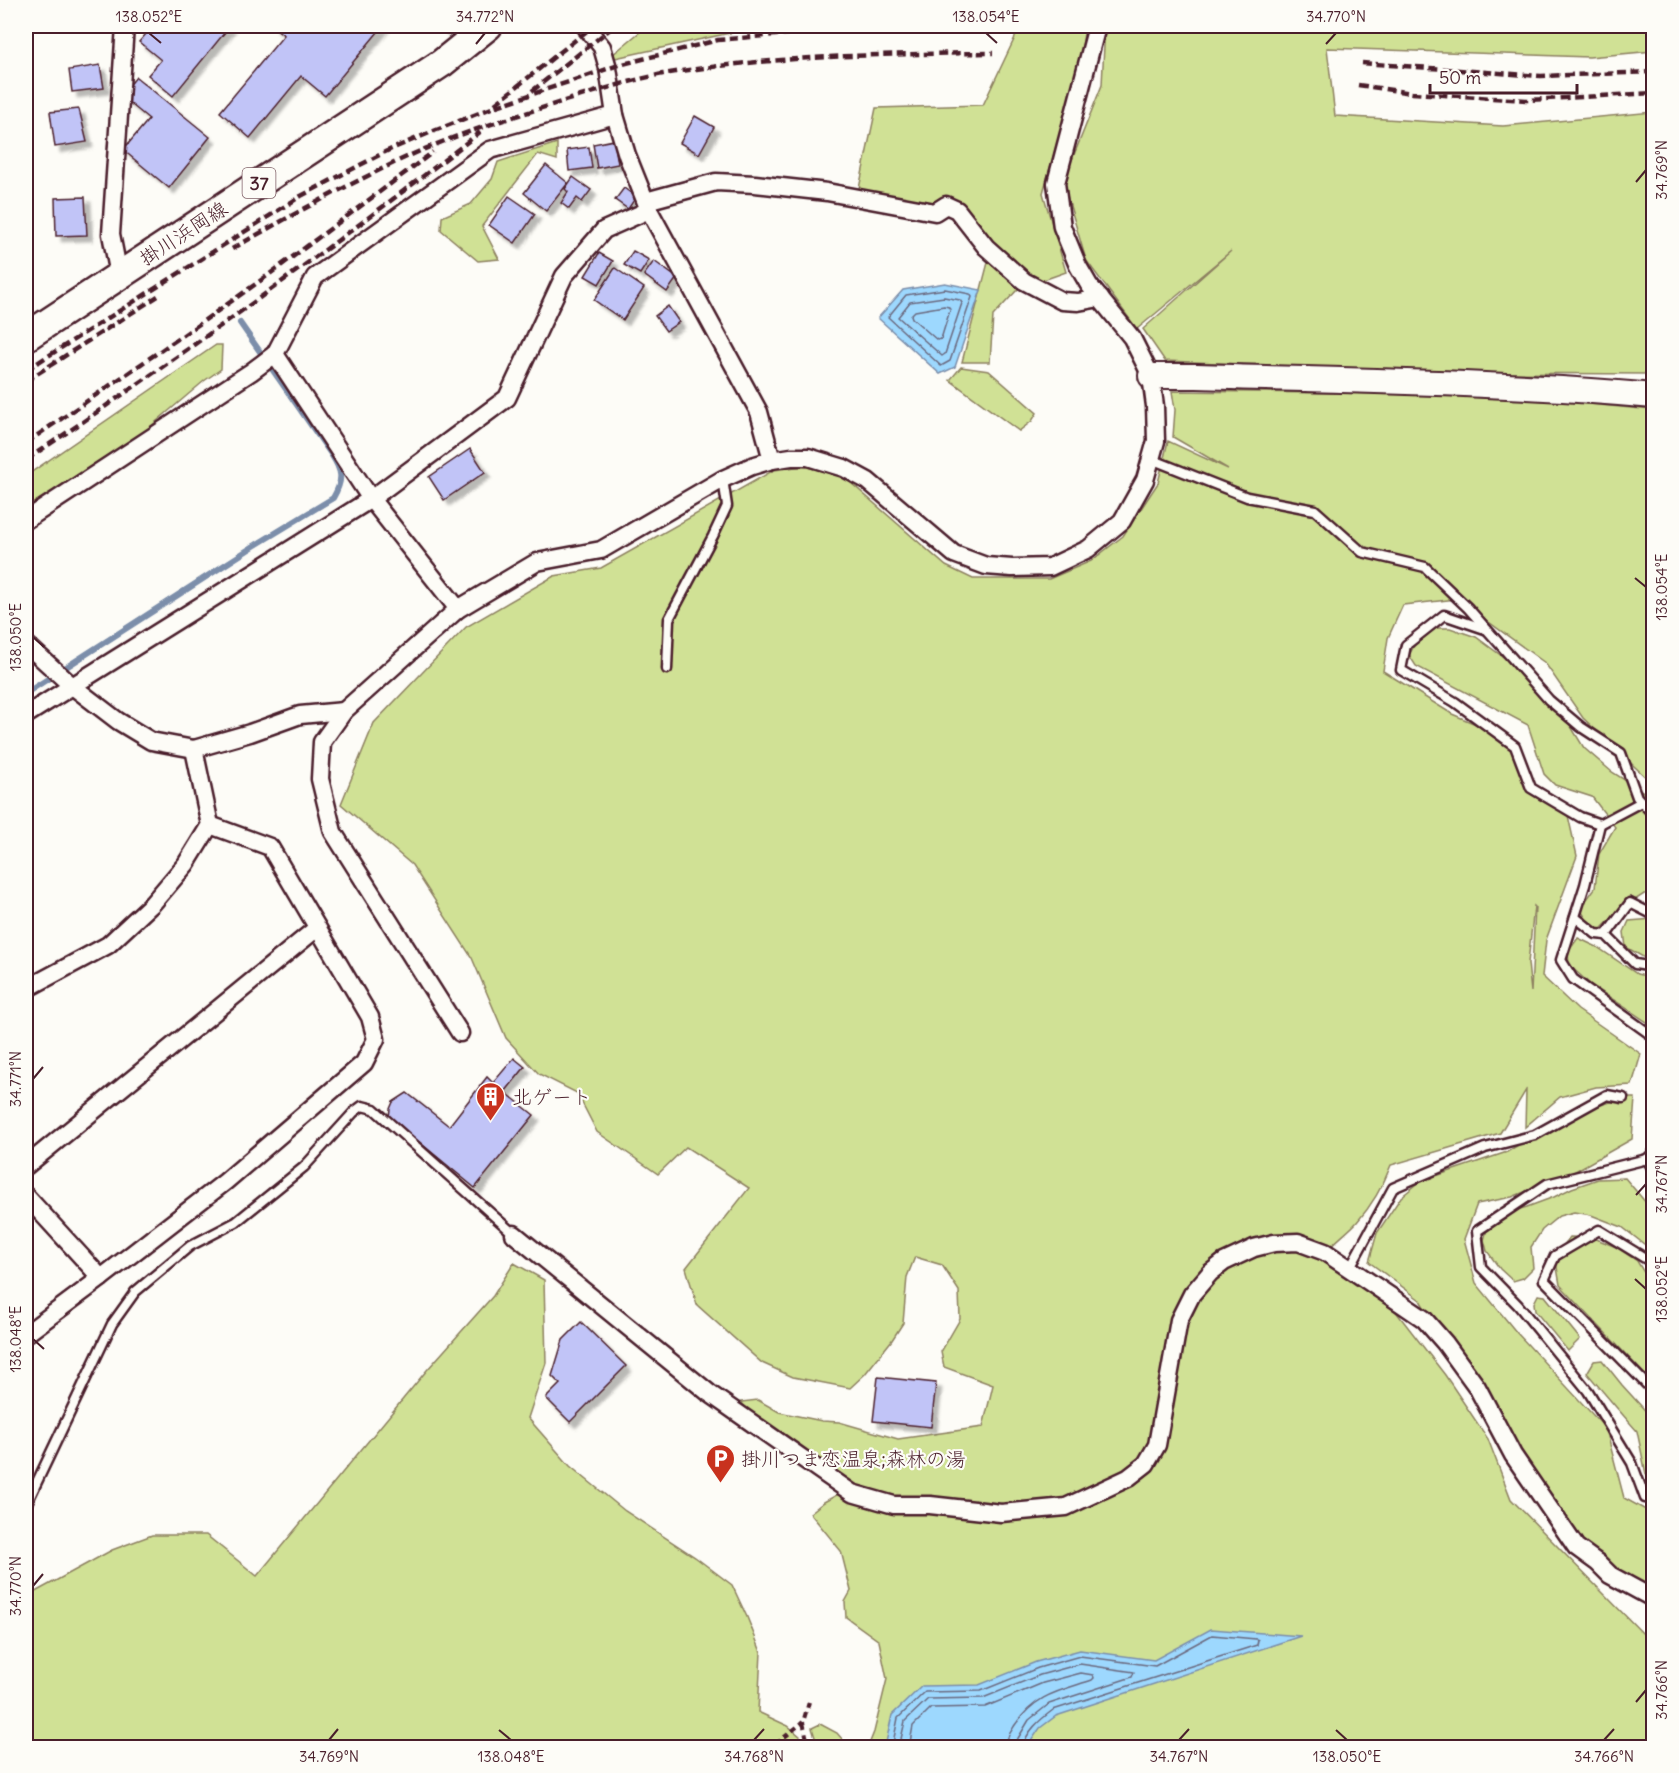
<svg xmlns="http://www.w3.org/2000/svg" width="1679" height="1773" font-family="Delius,'Klee One',sans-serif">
<defs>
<filter id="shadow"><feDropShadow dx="5.5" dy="5.5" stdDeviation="1.5" flood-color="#0004"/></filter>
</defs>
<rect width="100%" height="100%" fill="#fdfcf7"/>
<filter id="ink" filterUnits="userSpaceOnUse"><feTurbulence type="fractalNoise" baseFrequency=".0167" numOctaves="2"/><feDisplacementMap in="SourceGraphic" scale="12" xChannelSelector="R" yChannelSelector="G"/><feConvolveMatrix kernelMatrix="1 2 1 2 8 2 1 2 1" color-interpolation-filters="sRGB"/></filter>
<g filter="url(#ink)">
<!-- green -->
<g fill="#d0e195" stroke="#8d8060" stroke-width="1.5" fill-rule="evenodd">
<polygon points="647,26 762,26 606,60"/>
<polygon points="982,26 1085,26 1080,61 1043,193 1066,272 1018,289 993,316 990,362 962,362 991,251 946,205 857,198 876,108 983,105 1019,29"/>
<polygon points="1105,26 1653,26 1653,51 1589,57 1327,48 1335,116 1503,126 1653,112 1653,374 1488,373 1165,361 1143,329 1231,251 1137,329 1086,260 1063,182 1102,85"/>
<polygon points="557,143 557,160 538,154 482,226 499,259 478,261 441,230 442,217 471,204 492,179 498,162"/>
<polygon points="216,345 222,345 221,369 204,381 144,432 26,508 26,476"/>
<polygon points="961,367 989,371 1037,413 1032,421 1019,431 950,380"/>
<path d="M1172,391L1493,395L1653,410V784L1583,718L1545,663L1457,599L1403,605L1388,638L1383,671L1452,714L1514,740L1519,770L1531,788L1565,802L1577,856L1546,940L1542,976L1578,1010L1641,1054L1632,1085L1596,1087L1560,1097L1525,1127L1526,1090L1500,1133L1391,1165C1383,1186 1372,1205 1357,1222C1348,1232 1335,1241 1326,1252L1377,1287L1445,1375L1488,1439L1511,1499L1653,1644V1747H868L874,1732L887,1679L879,1641L846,1617L845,1602L851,1591L841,1551L810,1513L824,1502L846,1490L749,1411L741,1402L758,1400L779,1412L822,1421L839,1422L898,1439L983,1427L993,1385L944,1367L941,1352L960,1319L959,1291L942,1265L915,1257L907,1277L903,1323L892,1340L865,1374L850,1388L793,1377L762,1363L697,1305L686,1268L749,1188L686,1147L658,1174L597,1132L577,1093L539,1074L506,1038L472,958L412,865L341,804L374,723L466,627L554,576L601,568L774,470L803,466L843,476L946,566L973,579H1049L1091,561L1123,536L1158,483L1168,441L1228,469L1173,437L1175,410ZM1534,906L1535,907L1531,992L1528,963Z"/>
<polygon points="1430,628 1450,628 1476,637 1514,665 1564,715 1584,748 1612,772 1653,798 1653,894 1644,894 1621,909 1596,934 1580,909 1595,888 1599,854 1615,827 1592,797 1555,785 1544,774 1528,725 1416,666 1409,655 1418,639"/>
<polygon points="1653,919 1653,963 1626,947 1624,932 1629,921"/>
<polygon points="1578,938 1597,947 1637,974 1653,978 1653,1026 1590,984 1569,965 1568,952"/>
<polygon points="1623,1098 1635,1098 1632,1139 1570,1174 1512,1197 1477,1204 1464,1239 1476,1283 1517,1333 1606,1429 1624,1498 1653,1514 1653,1601 1576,1547 1445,1343 1420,1300 1369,1262 1377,1233 1401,1197 1421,1181 1507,1152 1563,1117"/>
<polygon points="1625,1178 1653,1211 1653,1251 1622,1227 1591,1215 1574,1212 1559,1216 1542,1230 1531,1247 1533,1268 1523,1278 1513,1281 1500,1269 1487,1251 1484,1240 1488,1226 1499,1215 1527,1207 1554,1197 1572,1188 1598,1179"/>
<polygon points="1570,1237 1594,1238 1616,1247 1637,1261 1653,1287 1653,1383 1560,1285 1555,1256"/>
<polygon points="514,1263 544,1280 546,1363 528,1418 570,1466 625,1511 695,1557 732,1585 747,1617 761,1652 758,1712 788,1726 801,1737 797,1747 26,1747 26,1597 112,1550 152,1535 206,1535 257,1576 427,1370 493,1296"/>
<polygon points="1538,1295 1545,1296 1580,1339 1568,1351 1535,1311 1534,1303"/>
<polygon points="1602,1360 1622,1385 1653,1419 1653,1488 1651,1488 1646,1474 1637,1431 1616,1407 1587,1373 1594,1361"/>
<polygon points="820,1724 837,1733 849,1747 818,1747 812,1728"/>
</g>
<!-- water -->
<g fill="#9dd8fe" stroke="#7c8eaa" stroke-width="1.5">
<polygon points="945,283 981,290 955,367 940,374 878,318 903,290"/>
<polygon points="1211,1629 1301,1636 1056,1716 1040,1728 1027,1747 885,1747 892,1715 922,1686 979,1685 1036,1662 1080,1650 1154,1660"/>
</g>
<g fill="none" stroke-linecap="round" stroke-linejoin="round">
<!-- shore -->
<g stroke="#6b697f" stroke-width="1.5">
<polygon points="945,289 970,294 972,297 950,361 941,366 888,317 906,295"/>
<polygon points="944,297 960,300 962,303 945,354 942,356 898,317 910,302"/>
<polygon points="944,306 949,307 950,310 941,339 937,340 912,318 911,315 915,311"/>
<path d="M892,1748L898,1718L925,1692L981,1691L1038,1668L1080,1656L1155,1666L1212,1635L1256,1639L1258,1640L1257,1645L1053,1710C1041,1719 1025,1732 1023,1748"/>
<polyline points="899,1748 905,1721 928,1699 983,1698 1040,1675 1080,1664 1134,1672 1132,1677 1049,1704 1029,1720 1017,1740 1015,1748"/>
<path d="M909,1748L913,1726L931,1708L985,1707L1043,1683L1081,1673L1093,1675L1094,1678L1092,1680C1059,1691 1036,1694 1015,1725C1010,1733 1006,1738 1006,1748"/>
</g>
<!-- stream -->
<path stroke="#7c8eaa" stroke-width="6" d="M26,693L254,546L333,498C344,479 342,471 331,454L240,323"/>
</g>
<!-- building -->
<g fill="#c1c4f7" stroke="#4a1f2b" stroke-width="1.5" filter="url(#shadow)">
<polygon points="153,26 230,26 173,96 148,75 161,60 139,42"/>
<polygon points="272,26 383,26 325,96 301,76 250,138 220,112 284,35"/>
<polygon points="440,26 457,26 447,34"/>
<polygon points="100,65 104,88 72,92 69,70"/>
<polygon points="136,77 210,137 169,188 123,150 149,119 121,96"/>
<polygon points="79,109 87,142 55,147 50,112"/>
<polygon points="695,116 714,127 699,154 680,143"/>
<polygon points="614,140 618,164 597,168 593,144"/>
<polygon points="589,147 592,168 569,171 567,150"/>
<polygon points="546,165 568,183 546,211 524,193"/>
<polygon points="573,177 591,190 582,202 577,198 569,209 561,203 568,192 565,189"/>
<polygon points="624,188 636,197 628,209 615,200"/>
<polygon points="509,196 535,214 515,243 489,225"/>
<polygon points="85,197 87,235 56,236 55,198"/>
<polygon points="633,251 649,260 640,274 624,265"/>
<polygon points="599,253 613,261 599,284 585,276"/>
<polygon points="654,261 677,278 667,292 644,275"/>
<polygon points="615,268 644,288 623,320 594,300"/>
<polygon points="668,306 679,322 666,331 655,316"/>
<polygon points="470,449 485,472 444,500 429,477"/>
<polygon points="514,1058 525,1067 505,1092 534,1115 475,1188 389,1117 390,1109 393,1102 407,1093 449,1126 487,1077 493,1083"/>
<polygon points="581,1322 626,1366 570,1422 546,1398 560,1384 552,1376 563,1340"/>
<polygon points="878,1377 936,1383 931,1427 873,1421"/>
</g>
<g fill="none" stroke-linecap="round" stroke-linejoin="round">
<defs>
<g id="lane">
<polyline points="1151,459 1247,497 1315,510 1362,552 1425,567 1468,608 1549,700 1581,727 1621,753 1637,797 1654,815"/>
<polyline points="1485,629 1444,615 1406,645 1401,670 1455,702 1515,746 1531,788 1580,817 1600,824 1585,885 1561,960 1573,979 1654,1037"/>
<polyline points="667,669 669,619 713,536 727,506 723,479"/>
<polyline points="1600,824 1641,802"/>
<polyline points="1575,917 1596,934 1606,935 1635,964 1654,967"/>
<polyline points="1606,935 1630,903 1654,915"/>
<polyline points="1654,1152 1647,1159 1547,1184 1477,1231 1481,1267 1518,1305 1588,1391 1632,1463 1645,1498 1654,1499"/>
<polyline points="1647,1159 1654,1171"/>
<polyline points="1349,1269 1393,1188 1485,1148 1535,1135 1607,1095 1623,1098"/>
<polyline points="1654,1270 1648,1260 1599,1230 1555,1256 1544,1280 1654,1392"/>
<polyline points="26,1505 112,1324 135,1292 190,1246 236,1222 304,1167 354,1112 362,1106 374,1109 514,1234"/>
</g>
<g id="street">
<polyline points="585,26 602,47 608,68 615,115 627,155 649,210"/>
<polyline points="615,115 490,150 315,277 275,354 371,499 507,398 564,276 604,230 649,210 759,412 772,460"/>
<polyline points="646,201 716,182 755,184 827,192 935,212 946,205 957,210 986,247 1024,281 1062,301 1078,302 1100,298"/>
<polyline points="119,275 111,234 125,26"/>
<polyline points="26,520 251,372 275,354"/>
<polyline points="26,644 71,685 118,721 151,741 194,749 250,733 300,715 344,711"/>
<polyline points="26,715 371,499 458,609"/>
<polyline points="26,989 108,945 152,904 186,864 210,825 194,749"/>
<polyline points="460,1033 333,832 320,779 322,742 344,711 458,609 537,562 601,550 723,479 752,466 772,460 791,457 808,457 844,468 868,481 954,554 986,566 1012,568 1050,567 1088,549 1122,521 1145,480 1156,441 1155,406 1151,376 1132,338 1089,285 1078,266 1062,227 1056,183 1097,26"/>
<polyline points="26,1166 317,928"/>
<polyline points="26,1196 101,1278 225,1182 364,1063 376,1039 370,1017 270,847 210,825"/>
<polyline points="514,1234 709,1393 852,1493 894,1505 930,1505 1001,1513 1066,1507 1128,1478 1146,1464 1157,1445 1179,1320 1192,1294 1210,1273 1224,1262 1254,1248 1274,1243 1298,1242 1325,1252 1424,1319 1445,1343 1477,1387 1513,1455 1576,1547 1598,1563 1610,1575 1654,1599"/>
<polyline points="26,1334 101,1278"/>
</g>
<path id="secondary" d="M1151,376H1197C1349,381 1502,382 1654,396"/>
<polyline id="primary" points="26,337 442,63 488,26"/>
</defs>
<!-- lane casing -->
<use href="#lane" stroke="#4a1f2b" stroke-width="13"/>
<!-- street casing -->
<use href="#street" stroke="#4a1f2b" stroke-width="21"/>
<!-- secondary casing -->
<use href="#secondary" stroke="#4a1f2b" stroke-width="28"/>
<!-- primary casing -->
<use href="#primary" stroke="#4a1f2b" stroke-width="32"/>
<!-- path -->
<g stroke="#4a1f2b" stroke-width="4" stroke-dasharray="6 4.5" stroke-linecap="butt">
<polyline points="809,1702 803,1722 809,1748"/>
<polyline points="776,1744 803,1722"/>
</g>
<!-- lane -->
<use href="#lane" stroke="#fdfcf7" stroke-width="8"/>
<!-- street -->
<use href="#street" stroke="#fdfcf7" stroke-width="16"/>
<!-- secondary -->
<use href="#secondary" stroke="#fdfcf7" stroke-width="24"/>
<!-- primary -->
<use href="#primary" stroke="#fdfcf7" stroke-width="27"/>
<!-- rail -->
<g stroke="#4a1f2b" stroke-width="4.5" stroke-dasharray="9 4.5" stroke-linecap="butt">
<polyline points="1362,63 1541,76 1654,72"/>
<polyline points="1358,85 1412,93 1526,100 1654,93"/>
<polyline points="532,91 614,26"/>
<polyline points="495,104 593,26"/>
<path d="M232,249C286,218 340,189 396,162C452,135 512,117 571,99C601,90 632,80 663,74C772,56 882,54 993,53"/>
<polyline points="26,370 301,196 387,151 429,133 494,107 619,65 718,40 821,31 896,28 991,31"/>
<polyline points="26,381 158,296"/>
<polyline points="26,443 195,327 267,276 433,152"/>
<path d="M26,460C182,356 333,247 480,132"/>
</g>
</g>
</g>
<!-- ticks -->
<path fill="none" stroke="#4a1f2b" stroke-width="2" d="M149,33L161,43M986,33L997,43M476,44L485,33M1326,44L1336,33M1636,182L1646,170M1635,578L1646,587M33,637L44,647M33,1079L43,1067M1636,1195L1646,1184M1635,1279L1646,1289M33,1339L44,1349M33,1586L43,1574M1636,1702L1646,1690M499,1730L511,1740M1336,1730L1347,1740M329,1740L338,1729M754,1740L764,1729M1179,1740L1189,1729M1604,1740L1614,1729"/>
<!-- icons -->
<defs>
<symbol id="building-pin" viewBox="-11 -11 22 30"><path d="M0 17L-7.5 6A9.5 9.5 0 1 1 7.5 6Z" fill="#c8321e" stroke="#fdfcf7"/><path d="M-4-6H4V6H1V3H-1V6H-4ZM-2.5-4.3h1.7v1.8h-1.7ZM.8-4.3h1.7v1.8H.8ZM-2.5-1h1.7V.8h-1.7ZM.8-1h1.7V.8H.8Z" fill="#fff"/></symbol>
<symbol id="parking-pin" viewBox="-11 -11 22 30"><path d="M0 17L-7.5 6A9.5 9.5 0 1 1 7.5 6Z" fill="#c8321e" stroke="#fdfcf7"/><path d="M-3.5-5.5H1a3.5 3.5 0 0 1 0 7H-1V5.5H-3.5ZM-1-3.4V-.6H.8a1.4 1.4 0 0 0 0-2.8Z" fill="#fff"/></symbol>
</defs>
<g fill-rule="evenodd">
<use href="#building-pin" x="474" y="1080" width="33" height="45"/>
<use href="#parking-pin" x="704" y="1442" width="33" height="45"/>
</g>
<g text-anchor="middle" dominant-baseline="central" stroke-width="4.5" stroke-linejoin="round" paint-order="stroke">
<!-- shield labels -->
<rect fill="#fdfcf7" stroke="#806168" stroke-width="1.5" x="242.5" y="168" width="33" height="30" rx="4.5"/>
<g font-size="18" font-weight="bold" fill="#4a1f2b">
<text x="259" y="183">37</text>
</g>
<!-- street labels -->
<g font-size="20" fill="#4a1f2b" stroke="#fdfcf7">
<text transform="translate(183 233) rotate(-33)">掛川浜岡線</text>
</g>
<!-- poi labels -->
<g font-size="20" fill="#4a1f2b" stroke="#fdfcf7" text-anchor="start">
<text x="512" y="1096">北ゲート</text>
<text x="741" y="1458">掛川つま恋温泉;森林の湯</text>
</g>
</g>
<!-- margin -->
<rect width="1679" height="1773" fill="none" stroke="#fdfcf7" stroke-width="66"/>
<!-- scale -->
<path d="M1430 84v9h147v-9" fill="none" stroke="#4a1f2b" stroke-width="3"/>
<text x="1439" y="84" font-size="18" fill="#4a1f2b" stroke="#fdfcf7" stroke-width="4.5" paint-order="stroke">50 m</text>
<rect x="33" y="33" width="1613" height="1707" fill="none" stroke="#4a1f2b" stroke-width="2"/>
<g font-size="15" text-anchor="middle" fill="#4a1f2b">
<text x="149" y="22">138.052°E</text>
<text x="485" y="22">34.772°N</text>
<text x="986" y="22">138.054°E</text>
<text x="1336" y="22">34.770°N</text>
<text transform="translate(1662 170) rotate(-90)" y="5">34.769°N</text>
<text transform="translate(1662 587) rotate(-90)" y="5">138.054°E</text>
<text transform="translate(16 637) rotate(-90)" y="5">138.050°E</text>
<text transform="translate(16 1079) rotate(-90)" y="5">34.771°N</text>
<text transform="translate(1662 1184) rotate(-90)" y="5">34.767°N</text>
<text transform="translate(1662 1289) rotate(-90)" y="5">138.052°E</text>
<text transform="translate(16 1339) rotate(-90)" y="5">138.048°E</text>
<text transform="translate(16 1586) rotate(-90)" y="5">34.770°N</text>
<text transform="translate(1662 1690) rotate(-90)" y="5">34.766°N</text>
<text x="329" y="1762">34.769°N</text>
<text x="511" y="1762">138.048°E</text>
<text x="754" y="1762">34.768°N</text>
<text x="1179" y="1762">34.767°N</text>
<text x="1347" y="1762">138.050°E</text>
<text x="1604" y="1762">34.766°N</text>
</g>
</svg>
